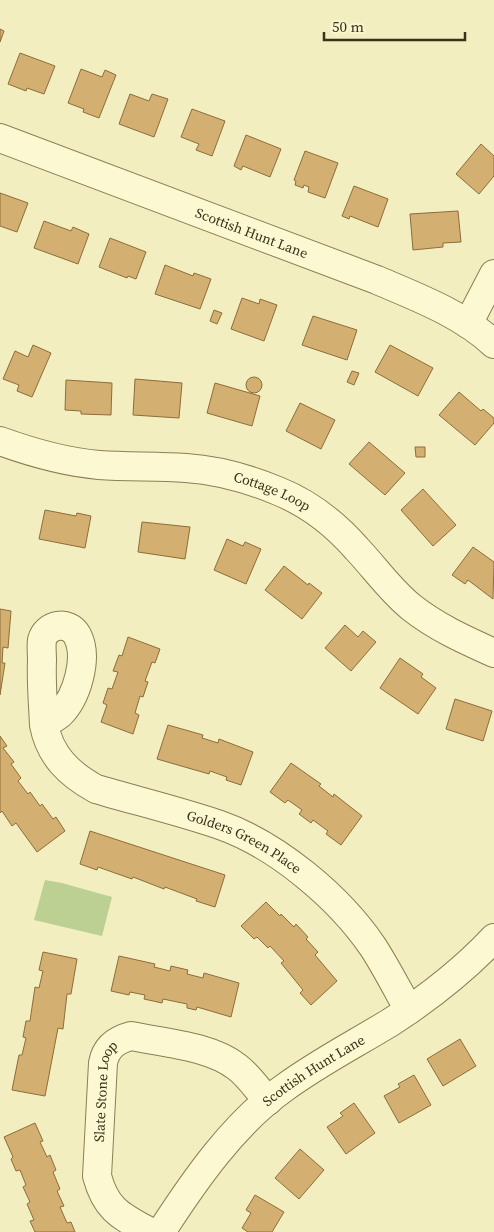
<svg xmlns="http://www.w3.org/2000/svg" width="494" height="1232" font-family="'Source Serif 4',serif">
<rect width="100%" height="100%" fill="#f2eebf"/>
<!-- green -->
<polygon fill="#bbd092" points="45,880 62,883 112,897 102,936 34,920"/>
<!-- building -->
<g fill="#d3b071" stroke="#8d6d39">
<polygon points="0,29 4,31 0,42"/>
<polygon points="20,53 55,66 44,94 27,88 26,91 8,84"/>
<polygon points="81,69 102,77 105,70 116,75 99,118 83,112 84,109 68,103"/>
<polygon points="130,94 149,101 152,94 168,99 154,137 119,124"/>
<polygon points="192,109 225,121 212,156 196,150 199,144 181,137"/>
<polygon points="246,135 281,149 270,177 243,166 241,170 234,166"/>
<polygon points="481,144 494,156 494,176 479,194 456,174"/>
<polygon points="305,151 338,163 325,198 308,192 309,187 304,185 303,188 295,185 296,181 294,180"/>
<polygon points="354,186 388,199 378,227 350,216 349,219 342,216"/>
<polygon points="0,193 28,203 17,232 0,226"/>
<polygon points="458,211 461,242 443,243 443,247 413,250 410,214"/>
<polygon points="44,221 71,231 73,227 89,234 78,264 34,248"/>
<polygon points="110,238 146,252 136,279 128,276 127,278 99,267"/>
<polygon points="165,265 193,276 194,273 211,279 200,309 155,294"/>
<polygon points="242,298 259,304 260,299 277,305 264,341 231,329"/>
<polygon points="214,310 222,313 217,324 210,321"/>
<polygon points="313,316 357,330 347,360 302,345"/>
<polygon points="33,345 51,353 32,397 17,391 19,385 3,379 15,351 28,357"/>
<polygon points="390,345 433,368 418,396 375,372"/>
<polygon points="352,371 359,373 354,385 347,382"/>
<circle cx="254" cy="385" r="8"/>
<polygon points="135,379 182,383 179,418 133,415"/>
<polygon points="66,380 112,383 111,415 81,414 81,411 65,410"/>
<polygon points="215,383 260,396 252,426 207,413"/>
<polygon points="459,392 481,411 483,409 494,418 494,423 475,445 439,415"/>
<polygon points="300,403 335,420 321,449 286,431"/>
<polygon points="369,442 405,473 385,495 349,464"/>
<polygon points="415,447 425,447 425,457 416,457"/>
<polygon points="423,489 456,525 433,546 401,510"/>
<polygon points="45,510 76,516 77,513 91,516 85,548 39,539"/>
<polygon points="142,522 190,527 185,559 138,552"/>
<polygon points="227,539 243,546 245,542 261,549 246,584 214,570"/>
<polygon points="473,547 494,562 493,599 468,580 465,584 452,575"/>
<polygon points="284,566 308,585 309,583 322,593 302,619 265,590"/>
<polygon points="0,609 11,611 8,648 3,647 2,663 5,663 0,695"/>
<polygon points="345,625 358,637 363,631 376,642 351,671 325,648"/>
<polygon points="128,637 160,649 155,663 152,662 145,681 148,682 143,697 140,696 135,713 139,715 133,734 101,722 107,705 103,703 108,688 112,689 118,672 113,671 119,655 122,656"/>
<polygon points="400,658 423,674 421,677 436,688 418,714 380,688"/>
<polygon points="455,699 492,711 483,741 446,729"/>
<polygon points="168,725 203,735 202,738 218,743 219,739 253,752 241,785 226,780 227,777 210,771 209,774 157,759"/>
<polygon points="0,736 7,746 3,748 14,762 11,764 21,778 18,781 28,794 30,792 40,806 42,804 53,819 56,817 65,831 37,852 16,823 12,826 2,811 0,813"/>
<polygon points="291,763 321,784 319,786 333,797 334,794 362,816 341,845 326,834 328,831 313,820 311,823 299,814 302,810 288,800 285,803 270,792"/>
<polygon points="90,831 225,875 215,907 196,901 197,899 165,887 164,889 133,877 132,879 98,867 97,870 80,864"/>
<polygon points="266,902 280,916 281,914 294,927 296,924 308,937 306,939 318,952 315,955 337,981 311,1005 300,993 303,990 281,963 284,961 270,946 268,948 257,937 254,939 241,926"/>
<polygon points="43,952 77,959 71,994 67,994 63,1029 58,1028 45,1096 12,1090 19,1055 22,1055 26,1038 23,1037 26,1021 30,1021 35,987 39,988 43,971 39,970"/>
<polygon points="119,956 155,964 154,967 170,971 171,966 188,970 187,974 203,978 204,973 239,983 231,1017 197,1007 196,1010 187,1008 187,1004 163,999 162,1003 144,999 145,995 130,992 129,995 111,991"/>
<polygon points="460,1039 476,1066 443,1086 427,1059"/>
<polygon points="414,1075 431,1105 399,1123 384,1096 400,1087 398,1084"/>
<polygon points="354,1103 375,1133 346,1154 327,1127 343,1116 340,1113"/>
<polygon points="35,1123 43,1141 40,1142 47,1157 50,1155 56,1170 53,1172 60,1189 57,1191 64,1206 60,1207 67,1223 71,1222 75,1232 35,1232 30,1221 34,1220 27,1204 30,1202 23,1187 26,1185 20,1170 16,1171 11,1159 13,1157 4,1137"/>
<polygon points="300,1149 324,1170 299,1199 275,1178"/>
<polygon points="255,1195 284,1212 272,1232 248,1232 242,1228 251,1213 246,1210"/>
</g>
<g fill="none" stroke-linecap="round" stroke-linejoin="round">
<defs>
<g id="minor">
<path id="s1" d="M0,138L377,280C417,297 462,314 494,344"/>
<polyline points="468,324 494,274"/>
<path id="s2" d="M0,441C33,453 65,462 99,465C128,467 157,466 186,468C217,470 249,479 278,491C308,503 336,525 357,549C375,568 390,590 411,607C436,627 465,640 494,653"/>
<path id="s3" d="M44,725C49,721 55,718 60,714C77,697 89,657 77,635C69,620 46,624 42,640C41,646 42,654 42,660C41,682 43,703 44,725C50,756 69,774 96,789C137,801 179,811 220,825C277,845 339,897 373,947C386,967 397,989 409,1010"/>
<path id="s4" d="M150,1232C121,1216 106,1210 97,1176L103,1063C106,1047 116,1040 131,1036C165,1043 210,1046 237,1067C249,1076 258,1090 268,1101"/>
<path id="s5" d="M161,1232C194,1181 234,1123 284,1088C318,1063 355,1044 391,1022C428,998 464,970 494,938"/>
</g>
</defs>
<!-- minor casing -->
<use href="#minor" stroke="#8c7e55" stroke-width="30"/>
<!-- minor -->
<use href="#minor" stroke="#fcf8d2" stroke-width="28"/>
</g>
<g text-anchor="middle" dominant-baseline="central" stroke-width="4" stroke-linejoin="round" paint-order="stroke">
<!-- street labels -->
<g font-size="14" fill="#3a311b" stroke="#f8f6cf">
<text stroke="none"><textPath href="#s1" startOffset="269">Scottish Hunt Lane</textPath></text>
<text stroke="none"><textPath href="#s2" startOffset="279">Cottage Loop</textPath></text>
<text stroke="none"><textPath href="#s3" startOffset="478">Golders Green Place</textPath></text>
<text stroke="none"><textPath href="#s5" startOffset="225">Scottish Hunt Lane</textPath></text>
<text stroke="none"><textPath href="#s4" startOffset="166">Slate Stone Loop</textPath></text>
</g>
</g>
<!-- scale -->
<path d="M324 32v8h141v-8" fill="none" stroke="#3a311b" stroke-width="2.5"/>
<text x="332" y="32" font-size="15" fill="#3a311b" stroke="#f8f6cf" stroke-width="4" paint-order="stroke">50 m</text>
</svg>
